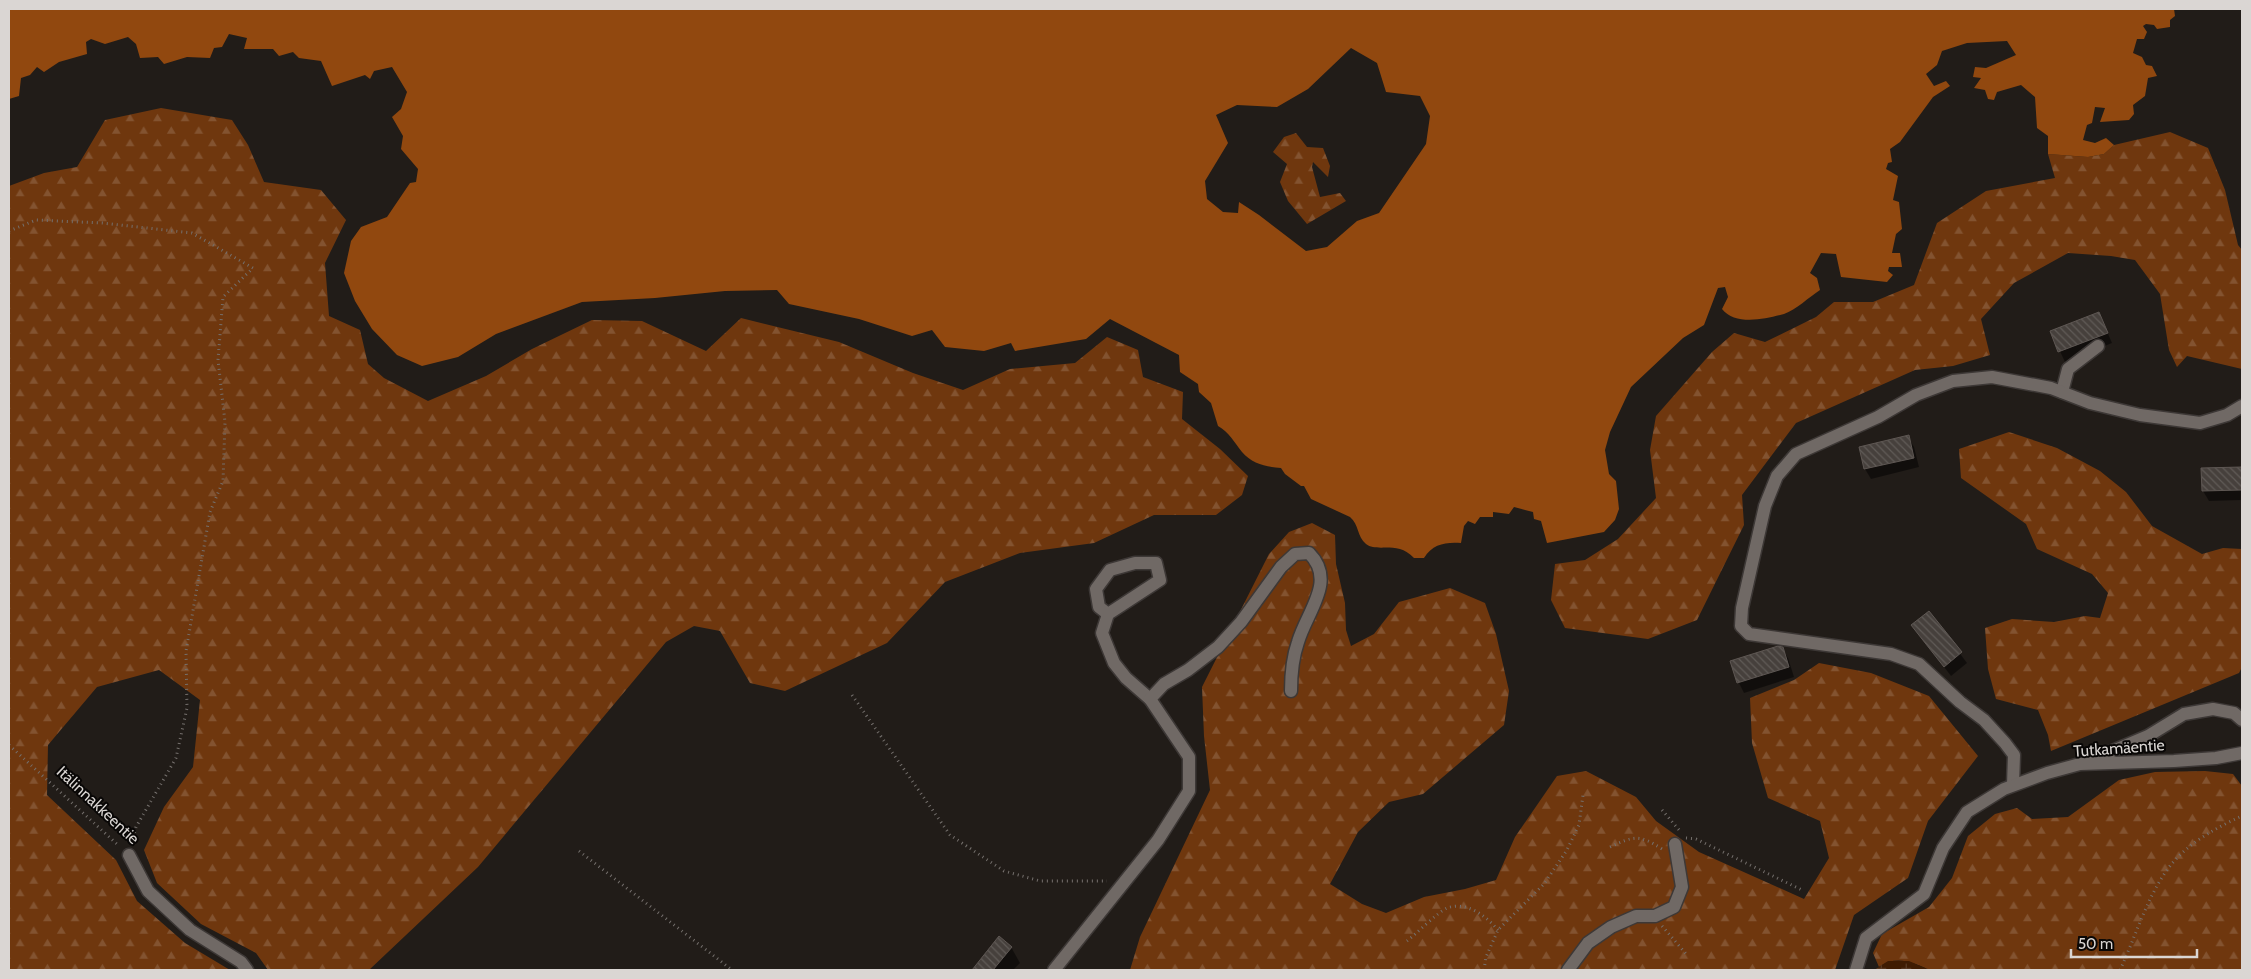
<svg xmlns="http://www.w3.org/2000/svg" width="2251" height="979" font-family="Cabin,sans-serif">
<defs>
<pattern id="forest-firs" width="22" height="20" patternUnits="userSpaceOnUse" patternTransform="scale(1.25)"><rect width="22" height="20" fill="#6f370e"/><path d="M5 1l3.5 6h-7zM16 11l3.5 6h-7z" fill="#835330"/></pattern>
<pattern id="wetland-marsh" width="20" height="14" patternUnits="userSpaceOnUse" patternTransform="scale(1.25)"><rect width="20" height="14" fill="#3f1c02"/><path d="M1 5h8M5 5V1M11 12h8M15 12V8" fill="none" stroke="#5a3c26"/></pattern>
<pattern id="building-back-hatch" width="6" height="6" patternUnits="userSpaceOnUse" patternTransform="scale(1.25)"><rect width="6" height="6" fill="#46403c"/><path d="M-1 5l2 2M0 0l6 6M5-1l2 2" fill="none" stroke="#605b57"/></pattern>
</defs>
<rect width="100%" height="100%" fill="#211c18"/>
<!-- forest -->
<g fill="url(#forest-firs)">
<polygon points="161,108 232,120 248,145 264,182 321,190 346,220 325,263 329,316 360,330 368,364 384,378 428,401 486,376 532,349 592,320 642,321 706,351 741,318 839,342 913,373 963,390 1010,369 1075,363 1107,337 1138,350 1143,377 1183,392 1182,419 1220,449 1248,476 1242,495 1216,515 1154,515 1094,543 1020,553 945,582 887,643 785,691 750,683 720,631 694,626 666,642 478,867 369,970 268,970 256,953 201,924 157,883 144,850 164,807 193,767 200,700 159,670 97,687 48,745 47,795 116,860 137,901 185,943 230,970 9,970 9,186 44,173 77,167 105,120"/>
<polygon points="2170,132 2208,148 2225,190 2238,245 2242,250 2242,369 2187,356 2177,367 2169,350 2160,294 2135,260 2111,256 2068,253 2014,283 1981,319 1990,355 1953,366 1915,370 1796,423 1742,495 1744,525 1697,620 1648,639 1565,628 1551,600 1555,564 1585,560 1618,539 1656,498 1650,450 1656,416 1712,352 1734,333 1765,342 1816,317 1834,302 1873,302 1914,285 1937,223 1986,191 2055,178 2048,154 2088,157 2104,154 2114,145"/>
<polygon points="1296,133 1307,147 1323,148 1330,166 1328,177 1313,162 1312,167 1320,197 1340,193 1346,201 1307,224 1288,201 1280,182 1287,164 1273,152 1284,137"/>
<polygon points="2009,432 2057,448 2100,471 2126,492 2152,526 2202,554 2223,548 2242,549 2242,667 2239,673 2051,751 2048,735 2038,710 1996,699 1988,669 1985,628 2012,619 2054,622 2085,616 2100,618 2108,593 2092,574 2037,549 2026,524 1961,478 1959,449"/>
<polygon points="1312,523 1335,535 1336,564 1345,603 1346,630 1351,646 1374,634 1399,602 1450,588 1485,603 1496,634 1509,691 1504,725 1423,794 1389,802 1358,832 1330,884 1362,904 1386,913 1424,897 1465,889 1496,880 1515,837 1557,776 1586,771 1636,797 1656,821 1699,852 1804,899 1829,858 1820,821 1768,798 1752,743 1750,698 1794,680 1819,663 1871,673 1929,696 1978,756 1928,821 1908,878 1854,915 1835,970 1130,970 1140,937 1210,790 1204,736 1202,687 1269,554 1289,532"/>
<path d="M2205,771L2233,774L2242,786V970H1930C1912,962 1896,955 1879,967L1873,953L1882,934L1929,907L1952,878L1968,836L1995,814L2017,808L2032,819L2068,817L2119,780L2155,772Z"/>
</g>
<!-- wetland -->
<polygon fill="url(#wetland-marsh)" points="1888,961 1909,961 1930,970 1874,970"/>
<!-- water -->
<path fill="#91480f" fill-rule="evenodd" d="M9,9H2174L2175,16L2170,20V27L2157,29L2154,25L2146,24L2143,26L2147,32L2144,39H2137L2133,53L2142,57L2146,65L2152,66L2157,76L2148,78L2145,96L2133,105L2134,114L2129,120L2100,122L2105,108L2095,107L2092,123L2087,125L2083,140L2095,143L2106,138L2114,145L2104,154L2088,157L2048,154V136L2037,128L2035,97L2021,85L1997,92L1994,100L1988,99L1985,90L1974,88L1981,78L1973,77L1975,67L1986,68L2016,55L2007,41L1967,43L1942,51L1937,65L1926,74L1934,86L1946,81L1950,86L1933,97L1900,142L1890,149L1892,162L1888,163L1886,169L1898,176L1893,200L1899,202L1902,229L1896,234L1892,253H1900L1902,267H1889L1888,271L1893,275L1887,282L1841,277L1836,254L1821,253L1810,273L1817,278L1820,290C1809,297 1796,310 1784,314C1766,319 1735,326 1722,309L1728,297L1725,287L1718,288L1704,325L1683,338L1631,387L1610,432L1605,450L1609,474L1616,481L1619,509L1615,520L1604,532L1547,543L1541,521L1534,519L1533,512L1514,507L1509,514L1493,512V517H1480L1475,524L1468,521L1464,526L1461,543C1445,542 1433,544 1424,558H1414C1397,540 1377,553 1366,544C1357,537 1359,524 1350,517L1311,499L1304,486H1301L1285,474L1281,468C1267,467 1252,464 1242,452C1234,442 1229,432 1218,426L1211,403L1199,392L1198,384L1180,372L1179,355L1110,319L1086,339L1015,351L1011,343L984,351L945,347L932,330L912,336L859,319L789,304L777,290L725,291L655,298L582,302L496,334L458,357L422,366L397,355L372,329L355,301L344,273L351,241L361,227L387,217L410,183L416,182L418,169L401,149L403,136L392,117L401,109L407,92L392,67L374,71L370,79L365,75L332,86L321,61L299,58L293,52L279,56L273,49H244L247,38L229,34L222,47L214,48L210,58L187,57L164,64L158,57L140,58L136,44L128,37L105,44L91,39L86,42L87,54L59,62L44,72L37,67L30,75L21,78L19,96L9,99ZM1351,48L1377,63L1386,92L1420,96L1430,116L1426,144L1379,213L1357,221L1327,247L1306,251L1259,215L1239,202L1238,213L1223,212L1207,199L1205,181L1228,143L1216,115L1237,105L1277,107L1308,89Z"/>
<!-- shadow -->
<g fill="#0007">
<polygon points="2099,313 2112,343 2065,362 2051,332"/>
<polygon points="1908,437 1914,447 1919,467 1871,479 1865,469 1860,448"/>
<polygon points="2242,469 2242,500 2209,501 2203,491 2202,470"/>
<polygon points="1929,612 1967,663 1951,676 1912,625"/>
<polygon points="1782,648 1788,658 1794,677 1744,693 1739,683 1732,662"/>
<polygon points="999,938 1011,947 1020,963 1013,970 974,970"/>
</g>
<!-- building -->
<g fill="url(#building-back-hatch)" stroke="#5e5753">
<polygon points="2099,312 2108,333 2058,352 2050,331"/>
<polygon points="1909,435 1914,458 1864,469 1859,447"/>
<polygon points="2242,467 2242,490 2202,491 2201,468"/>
<polygon points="1929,611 1962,652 1944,667 1911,625"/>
<polygon points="1778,646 1783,647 1789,667 1737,683 1730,661"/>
<polygon points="999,936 1012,947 993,970 972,970"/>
</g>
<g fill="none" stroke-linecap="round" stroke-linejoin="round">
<defs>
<g id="minor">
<polyline points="2062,392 2068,369 2098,346"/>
<polyline points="1108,614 1099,607 1096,589 1110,570 1135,563 1156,563 1160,580 1108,614 1102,633 1114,663 1126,678 1150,699"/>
<polyline points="2089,761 2148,736 2184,714 2213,709 2234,713 2242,720"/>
<polyline points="2013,785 2014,755 2005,743 1984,720 1960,702 1919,664 1891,654 1749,634 1741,626 1742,608 1765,506 1777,476 1796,454 1878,417 1916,395 1953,381 1992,377 2051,388 2090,403 2140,415 2200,423 2227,415 2242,406"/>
<polyline points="129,855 148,891 190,930 241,962 247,970"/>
<path d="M1054,970L1158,840L1189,791V757L1150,699L1164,684L1188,670L1218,647L1241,622L1281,567L1295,554L1309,553C1337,581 1307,611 1298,642C1292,659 1291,674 1291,691"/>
<polyline points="1568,970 1588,943 1611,927 1636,916 1655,916 1674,907 1682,887 1675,844"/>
<polyline points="1856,970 1866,938 1924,894 1943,848 1967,812 2004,789 2047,773 2080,764 2174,761 2216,758 2242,753"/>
</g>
</defs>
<!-- minor casing -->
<use href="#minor" stroke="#3d3836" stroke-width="15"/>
<!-- path -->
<g stroke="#75706d" stroke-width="3" stroke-dasharray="1 4" stroke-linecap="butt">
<polyline points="9,231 36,220 102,223 192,233 253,268 223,297 218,360 225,422 223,481 210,512 186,651 187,708 176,758 136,827 132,842"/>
<polyline points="852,695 950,835 1004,871 1040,881 1107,881"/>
<polyline points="9,745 119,846"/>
<polyline points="1662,810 1680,831"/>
<polyline points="1686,838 1696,839 1802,890"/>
<path d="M1610,847C1634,836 1639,834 1662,849"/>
<polyline points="579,851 732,970"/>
<polyline points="1662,926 1688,956"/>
<path d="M1407,941C1416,934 1438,912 1447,908C1467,901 1486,916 1498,930"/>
<polyline points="1484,970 1486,957 1498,930 1544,884 1567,850 1579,825 1583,795"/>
<path d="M2120,970C2136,936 2147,896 2170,866C2187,844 2217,827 2242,816"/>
</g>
<!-- minor -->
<use href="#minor" stroke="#706965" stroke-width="12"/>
</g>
<g text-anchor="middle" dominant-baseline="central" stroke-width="4" stroke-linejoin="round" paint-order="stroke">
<!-- street labels -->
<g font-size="16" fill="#dad6d3" stroke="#090706">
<text transform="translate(2119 748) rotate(-4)">Tutkamäentie</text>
<text transform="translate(98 805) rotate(43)">Itälinnakkeentie</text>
</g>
</g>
<!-- border -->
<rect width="2251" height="979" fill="none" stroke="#dad6d3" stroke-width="20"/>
<!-- scale -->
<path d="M2071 949v8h126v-8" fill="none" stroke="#dad6d3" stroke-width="2.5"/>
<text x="2078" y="949" font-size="15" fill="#dad6d3" stroke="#090706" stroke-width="4" paint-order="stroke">50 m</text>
</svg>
